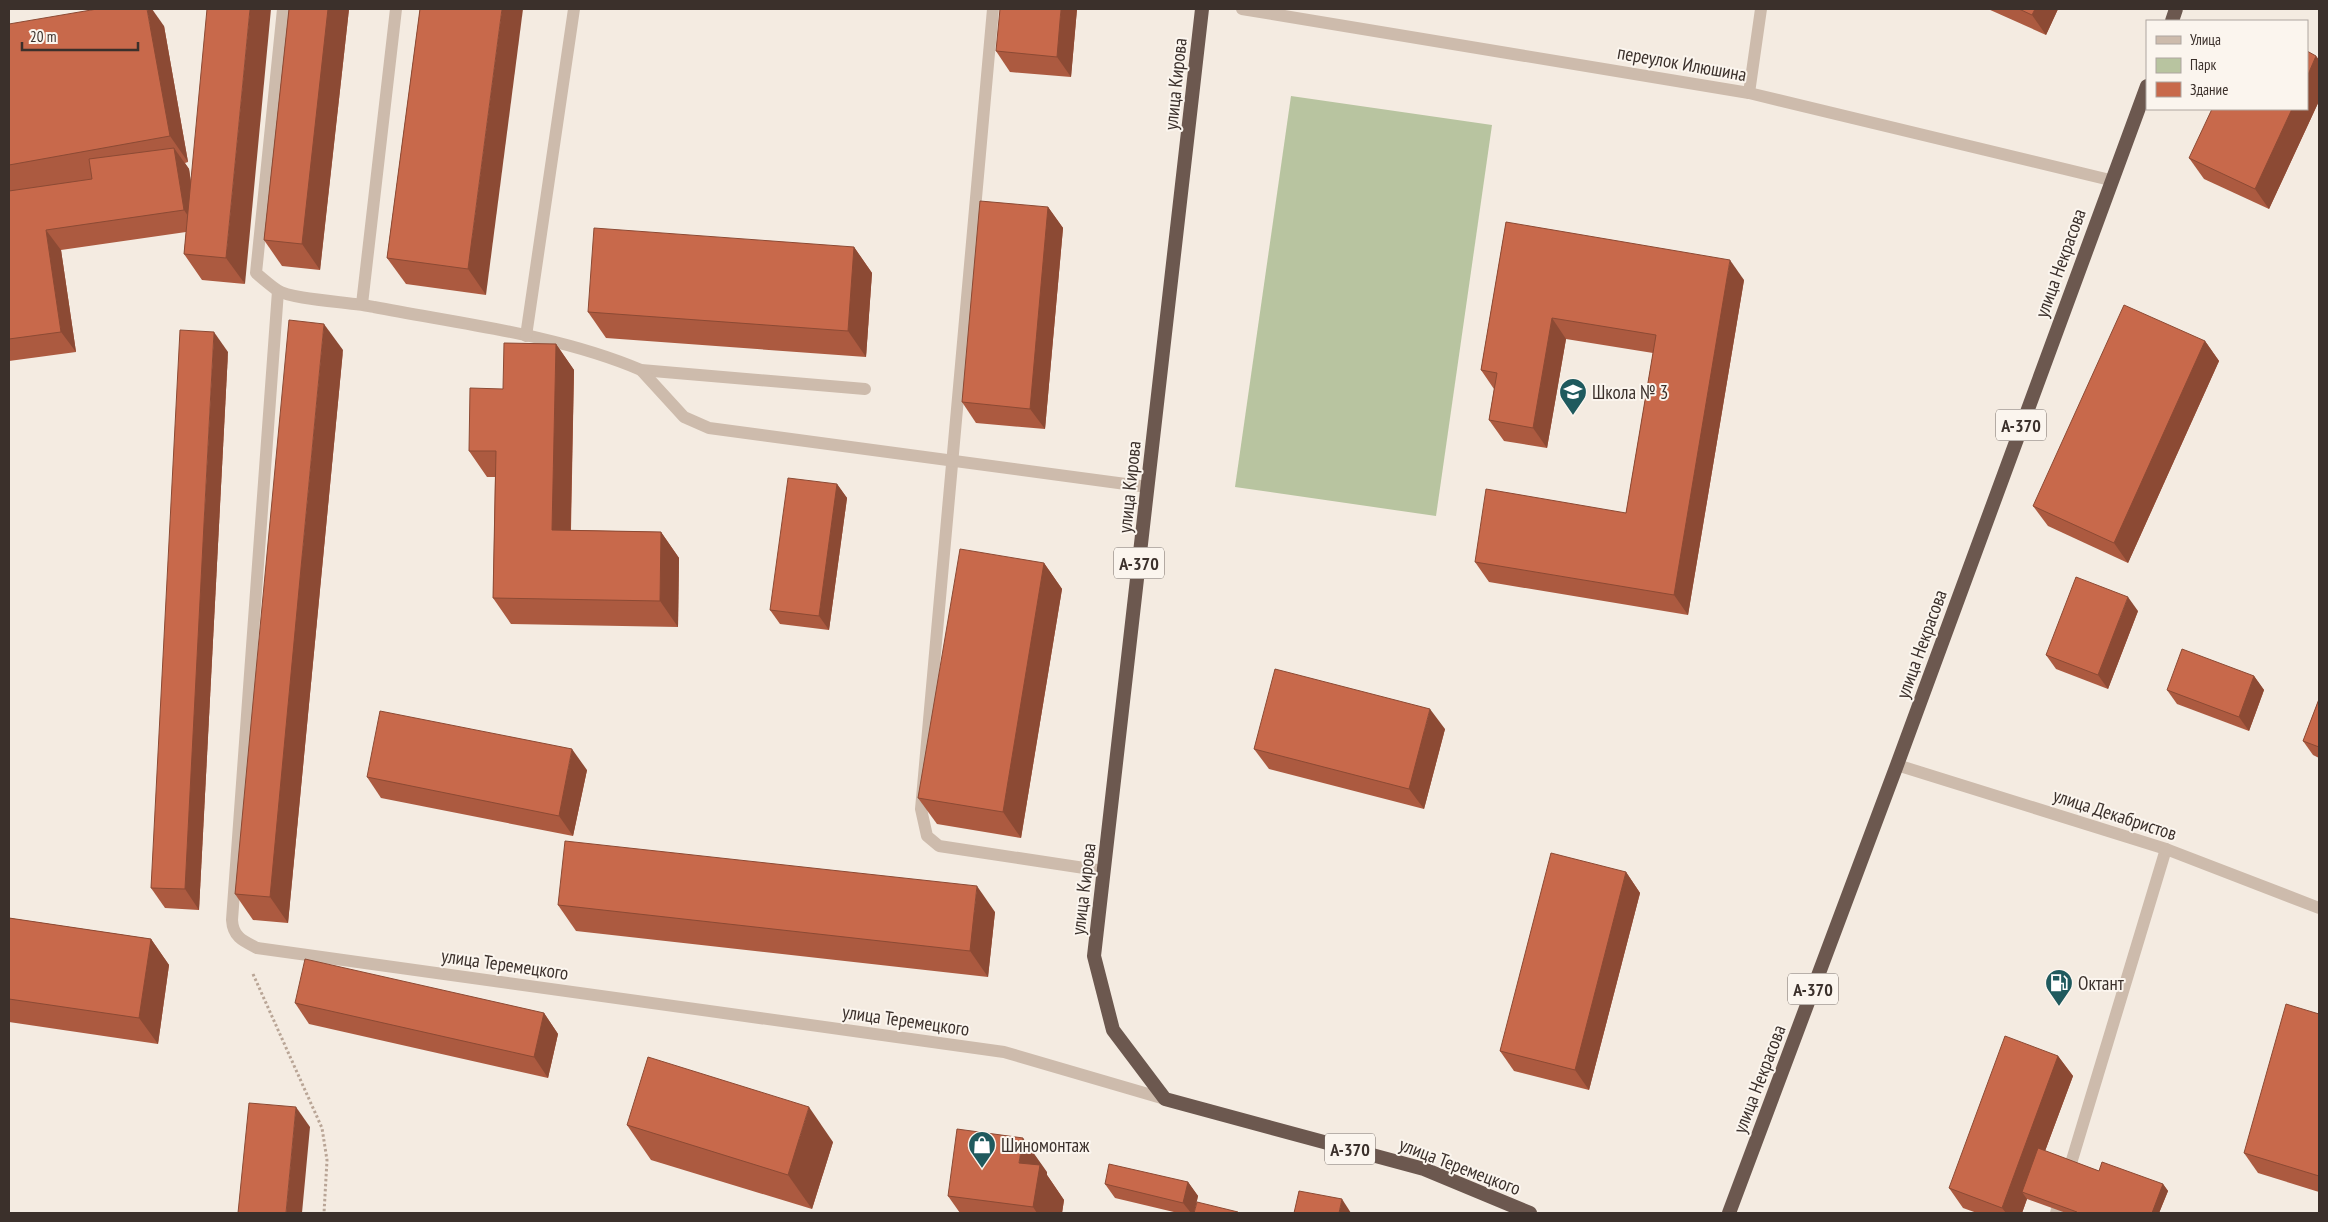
<svg xmlns="http://www.w3.org/2000/svg" width="2328" height="1222" font-family="'PT Sans Narrow',sans-serif">
<rect width="100%" height="100%" fill="#f4ebe1"/>
<!-- green -->
<polygon fill="#b8c4a0" points="1291,96 1492,125 1436,516 1235,487"/>
<g fill="none" stroke-linecap="round" stroke-linejoin="round">
<!-- path -->
<polyline stroke="#b9a596" stroke-width="3" stroke-dasharray="2.5 2.5" stroke-linecap="butt" points="253,974 322,1128 327,1160 324,1213"/>
<!-- service -->
<g stroke="#cdbbac" stroke-width="12">
<path d="M283,9L256,273C263,279 270,285 277,290C292,300 353,302 374,307C462,324 559,335 641,370L865,389"/>
<polyline points="993,9 921,809 927,836 939,846 1104,871"/>
<polyline points="1749,93 1761,9"/>
<polyline points="362,304 396,9"/>
<polyline points="526,336 574,9"/>
<polyline points="641,370 684,417 709,428 1148,487"/>
<path d="M257,948C243,941 233,937 232,920L278,291"/>
<polyline points="2056,1213 2166,849"/>
</g>
<!-- minor -->
<g stroke="#cdbbac" stroke-width="12">
<polyline points="1242,9 1749,93 2110,180"/>
<polyline points="257,948 1004,1052 1165,1099"/>
</g>
<!-- tertiary -->
<polyline stroke="#cdbbac" stroke-width="12" points="1897,765 2166,849 2319,908"/>
<!-- trunk -->
<g stroke="#6c584f" stroke-width="14">
<polyline points="1202,9 1094,956 1113,1030 1165,1099 1424,1169 1530,1213"/>
<polyline points="2172,21 2176,9"/>
<polyline points="1729,1213 1897,765 2147,86"/>
</g>
</g>
<!-- wall -->
<g fill="#ac5a40">
<polygon points="289,9 349,9 320,270 282,266 264,240"/>
<polygon points="420,9 486,295 406,284 387,258"/>
<polygon points="1077,9 1071,77 1010,72 996,51"/>
<polygon points="1988,9 2058,9 2046,35"/>
<polygon points="9,24 164,26 188,162 185,163 189,169 191,183 245,284 202,280 184,254 186,232 61,250 76,352 9,361"/>
<polygon points="2316,56 2319,60 2319,101 2269,209 2204,179 2189,158"/>
<polygon points="1048,207 1063,228 1045,429 976,423 962,402"/>
<polygon points="1506,222 1744,280 1688,615 1489,582 1475,562 1626,513 1653,353 1566,339 1547,448 1504,441 1489,420 1494,389 1481,370"/>
<polygon points="854,247 872,273 866,357 606,338 588,312"/>
<polygon points="2205,341 2219,361 2128,563 2048,526 2033,506"/>
<polygon points="556,344 574,370 571,530 661,532 679,558 678,627 511,624 493,598 495,477 487,477 469,451 503,389"/>
<polygon points="343,350 288,923 253,920 235,894"/>
<polygon points="228,352 199,910 165,908 151,888"/>
<polygon points="837,484 847,498 829,630 780,624 770,610"/>
<polygon points="1044,563 1062,589 1021,838 937,824 918,798"/>
<polygon points="2138,611 2108,689 2056,669 2046,655"/>
<polygon points="2254,676 2264,690 2249,731 2177,704 2167,690"/>
<polygon points="2319,699 2319,758 2313,755 2303,741"/>
<polygon points="1445,729 1424,809 1269,769 1254,749"/>
<polygon points="587,770 573,836 381,798 367,777"/>
<polygon points="1626,872 1640,893 1589,1090 1514,1071 1500,1051"/>
<polygon points="558,905 995,912 988,977 576,931"/>
<polygon points="9,918 151,939 169,965 158,1044 9,1022"/>
<polygon points="295,1003 544,1013 558,1034 548,1078 309,1024"/>
<polygon points="2319,1014 2319,1192 2258,1173 2244,1153"/>
<polygon points="2058,1056 2073,1076 2045,1151 2099,1171 2163,1184 2168,1191 2159,1213 2066,1213 2027,1199 2022,1213 1977,1213 1963,1208 1949,1188"/>
<polygon points="627,1125 833,1142 812,1209 651,1160"/>
<polygon points="1047,1172 1047,1175 1064,1200 1062,1213 960,1213 948,1196"/>
<polygon points="1188,1182 1198,1196 1194,1213 1178,1213 1115,1198 1105,1184"/>
</g>
<!-- shaded-wall -->
<g fill="#8c4a34">
<polygon points="147,9 152,9 164,26 188,162 170,136"/>
<polygon points="250,9 271,9 245,284 226,258"/>
<polygon points="328,9 349,9 320,270 302,244"/>
<polygon points="502,9 523,9 486,295 468,269"/>
<polygon points="1061,9 1077,9 1071,77 1057,57"/>
<polygon points="2035,9 2058,9 2046,35 2032,15"/>
<polygon points="2316,56 2319,60 2319,101 2269,209 2255,189 2292,109 2307,109 2307,77"/>
<polygon points="174,148 189,169 198,231 184,210"/>
<polygon points="1048,207 1063,228 1045,429 1030,409"/>
<polygon points="46,230 61,250 76,352 61,332"/>
<polygon points="854,247 872,273 866,357 848,331"/>
<polygon points="1730,260 1744,280 1688,615 1674,595"/>
<polygon points="1552,318 1566,339 1547,448 1533,428"/>
<polygon points="324,324 343,350 288,923 270,897"/>
<polygon points="214,332 228,352 199,910 185,889"/>
<polygon points="2205,341 2219,361 2128,563 2114,543"/>
<polygon points="556,344 574,370 570,556 552,530"/>
<polygon points="837,484 847,498 829,630 819,616"/>
<polygon points="661,532 679,558 678,627 660,601"/>
<polygon points="1044,563 1062,589 1021,838 1003,812"/>
<polygon points="2128,597 2138,611 2108,689 2098,675"/>
<polygon points="2254,676 2264,690 2249,731 2239,717"/>
<polygon points="1430,709 1445,729 1424,809 1409,789"/>
<polygon points="572,749 587,770 573,836 559,816"/>
<polygon points="1626,872 1640,893 1589,1090 1575,1070"/>
<polygon points="977,886 995,912 988,977 970,951"/>
<polygon points="151,939 169,965 158,1044 139,1018"/>
<polygon points="544,1013 558,1034 548,1078 534,1057"/>
<polygon points="2058,1056 2073,1076 2029,1194 2022,1192 2027,1199 2022,1213 2006,1213 2002,1208"/>
<polygon points="296,1107 310,1127 302,1213 286,1213"/>
<polygon points="809,1107 833,1142 812,1209 788,1175"/>
<polygon points="1023,1138 1047,1172 1047,1175 1064,1200 1062,1213 1037,1213 1033,1207 1019,1163"/>
<polygon points="1188,1182 1198,1196 1194,1213 1191,1213 1183,1203"/>
<polygon points="2163,1184 2168,1191 2159,1213 2152,1213"/>
<polygon points="1342,1199 1351,1213 1339,1213"/>
</g>
<!-- building -->
<g fill="#c8694b" stroke="#8c4a34">
<polygon points="97,9 147,9 170,136 9,165 9,24"/>
<polygon points="207,9 250,9 226,258 184,254"/>
<polygon points="289,9 328,9 302,244 264,240"/>
<polygon points="420,9 502,9 468,269 387,258"/>
<polygon points="1000,9 1061,9 1057,57 996,51"/>
<polygon points="2019,9 2035,9 2032,15"/>
<polygon points="2307,51 2316,56 2307,77"/>
<polygon points="2212,109 2292,109 2255,189 2189,158"/>
<polygon points="174,148 184,210 46,230 61,332 9,339 9,191 92,179 89,159"/>
<polygon points="980,201 1048,207 1030,409 962,402"/>
<polygon points="1506,222 1730,260 1674,595 1475,562 1486,489 1626,513 1656,335 1552,318 1533,428 1489,420 1497,373 1481,370"/>
<polygon points="594,228 854,247 848,331 588,312"/>
<polygon points="2124,305 2205,341 2114,543 2033,506"/>
<polygon points="289,320 324,324 270,897 235,894"/>
<polygon points="180,330 214,332 185,889 151,888"/>
<polygon points="504,343 556,344 552,530 661,532 660,601 493,598 496,451 469,451 470,388 503,389"/>
<polygon points="788,478 837,484 819,616 770,610"/>
<polygon points="960,549 1044,563 1003,812 918,798"/>
<polygon points="2076,577 2128,597 2098,675 2046,655"/>
<polygon points="2182,649 2254,676 2239,717 2167,690"/>
<polygon points="1275,669 1430,709 1409,789 1254,749"/>
<polygon points="2319,699 2319,747 2303,741"/>
<polygon points="380,711 572,749 559,816 367,777"/>
<polygon points="565,841 977,886 970,951 558,905"/>
<polygon points="1551,853 1626,872 1575,1070 1500,1051"/>
<polygon points="9,918 151,939 139,1018 9,999"/>
<polygon points="305,959 544,1013 534,1057 295,1003"/>
<polygon points="2286,1004 2319,1014 2319,1176 2244,1153"/>
<polygon points="2005,1036 2058,1056 2002,1208 1949,1188"/>
<polygon points="648,1057 809,1107 788,1175 627,1125"/>
<polygon points="249,1103 296,1107 286,1213 238,1213"/>
<polygon points="957,1129 1023,1138 1019,1163 1040,1165 1033,1207 948,1196"/>
<polygon points="2038,1148 2099,1171 2102,1162 2163,1184 2152,1213 2076,1213 2077,1212 2022,1192"/>
<polygon points="1109,1164 1188,1182 1183,1203 1105,1184"/>
<polygon points="1299,1191 1342,1199 1339,1213 1294,1213"/>
<polygon points="1197,1202 1238,1212 1238,1213 1194,1213"/>
</g>
<!-- icons -->
<defs>
<symbol id="school-pin" viewBox="-11 -11 22 30"><path d="M0 17L-7.5 6A9.5 9.5 0 1 1 7.5 6Z" fill="#1f5a5e" stroke="#fbf5ee"/><path d="M0-5L7-2L0 1L-7-2ZM-4 1L0 2.5L4 1V4Q0 6-4 4Z" fill="#fff"/></symbol>
<symbol id="fuel-pin" viewBox="-11 -11 22 30"><path d="M0 17L-7.5 6A9.5 9.5 0 1 1 7.5 6Z" fill="#1f5a5e" stroke="#fbf5ee"/><path d="M-5.5-6h7V0h2V4h1.3V-2.5L3-4.5l.8-.8L6-3V5H2.5V1h-1V6h-7ZM-4.2-4.7v3.2H.2V-4.7Z" fill="#fff"/></symbol>
<symbol id="shop-pin" viewBox="-11 -11 22 30"><path d="M0 17L-7.5 6A9.5 9.5 0 1 1 7.5 6Z" fill="#1f5a5e" stroke="#fbf5ee"/><path d="M-5-2.5h2.3a2.7 3.5 0 0 1 5.4 0H5L5.5 6h-11ZM-1.5-2.5h3a1.5 2.3 0 0 0-3 0Z" fill="#fff"/></symbol>
</defs>
<g fill-rule="evenodd">
<use href="#school-pin" x="1557" y="376" width="32" height="43"/>
<use href="#fuel-pin" x="2043" y="967" width="32" height="43"/>
<use href="#shop-pin" x="966" y="1129" width="32" height="43"/>
</g>
<g text-anchor="middle" dominant-baseline="central" stroke-width="4" stroke-linejoin="round" paint-order="stroke">
<!-- shield labels -->
<g fill="#fbf5ee" stroke="#756b66" stroke-width="1">
<rect x="1996" y="409.5" width="50" height="31" rx="4"/>
<rect x="1114" y="547.5" width="50" height="31" rx="4"/>
<rect x="1788" y="973.5" width="50" height="31" rx="4"/>
<rect x="1325" y="1133.5" width="50" height="31" rx="4"/>
</g>
<g font-size="18" font-weight="bold" fill="#3b302b">
<text x="2021" y="425">А-370</text>
<text x="1139" y="563">А-370</text>
<text x="1813" y="989">А-370</text>
<text x="1350" y="1149">А-370</text>
</g>
<!-- street labels -->
<g font-size="19" fill="#3b302b" stroke="#fbf5ee">
<text transform="translate(1682 63) rotate(10)">переулок Илюшина</text>
<text transform="translate(1175 84) rotate(-84)">улица Кирова</text>
<text transform="translate(2060 263) rotate(-70)">улица Некрасова</text>
<text transform="translate(1129 487) rotate(-84)">улица Кирова</text>
<text transform="translate(1921 644) rotate(-70)">улица Некрасова</text>
<text transform="translate(2115 814) rotate(18)">улица Декабристов</text>
<text transform="translate(1083 889) rotate(-83)">улица Кирова</text>
<text transform="translate(505 964) rotate(8)">улица Теремецкого</text>
<text transform="translate(906 1020) rotate(8)">улица Теремецкого</text>
<text transform="translate(1759 1079) rotate(-69)">улица Некрасова</text>
<text transform="translate(1460 1166) rotate(21)">улица Теремецкого</text>
</g>
<!-- poi labels -->
<g font-size="19" fill="#3b302b" stroke="#fbf5ee" text-anchor="start">
<text x="1592" y="392">Школа № 3</text>
<text x="2078" y="983">Октант</text>
<text x="1001" y="1145">Шиномонтаж</text>
</g>
</g>
<!-- border -->
<rect width="2328" height="1222" fill="none" stroke="#3b302b" stroke-width="20"/>
<!-- legend -->
<rect x="2146" y="20" width="162" height="90" fill="#fbf5ee" stroke="#aea6a0"/>
<rect x="2156" y="36" width="25" height="8" fill="#cdbbac" stroke="#aea6a0"/>
<text x="2190" y="45" font-size="15" fill="#3b302b">Улица</text>
<rect x="2156" y="58" width="25" height="15" fill="#b8c4a0" stroke="#aea6a0"/>
<text x="2190" y="70" font-size="15" fill="#3b302b">Парк</text>
<rect x="2156" y="82" width="25" height="15" fill="#c8694b" stroke="#aea6a0"/>
<text x="2190" y="95" font-size="15" fill="#3b302b">Здание</text>
<!-- scale -->
<path d="M22 42v8h116v-8" fill="none" stroke="#3b302b" stroke-width="2.5"/>
<text x="30" y="42" font-size="15" fill="#3b302b" stroke="#fbf5ee" stroke-width="4" paint-order="stroke">20 m</text>
</svg>
